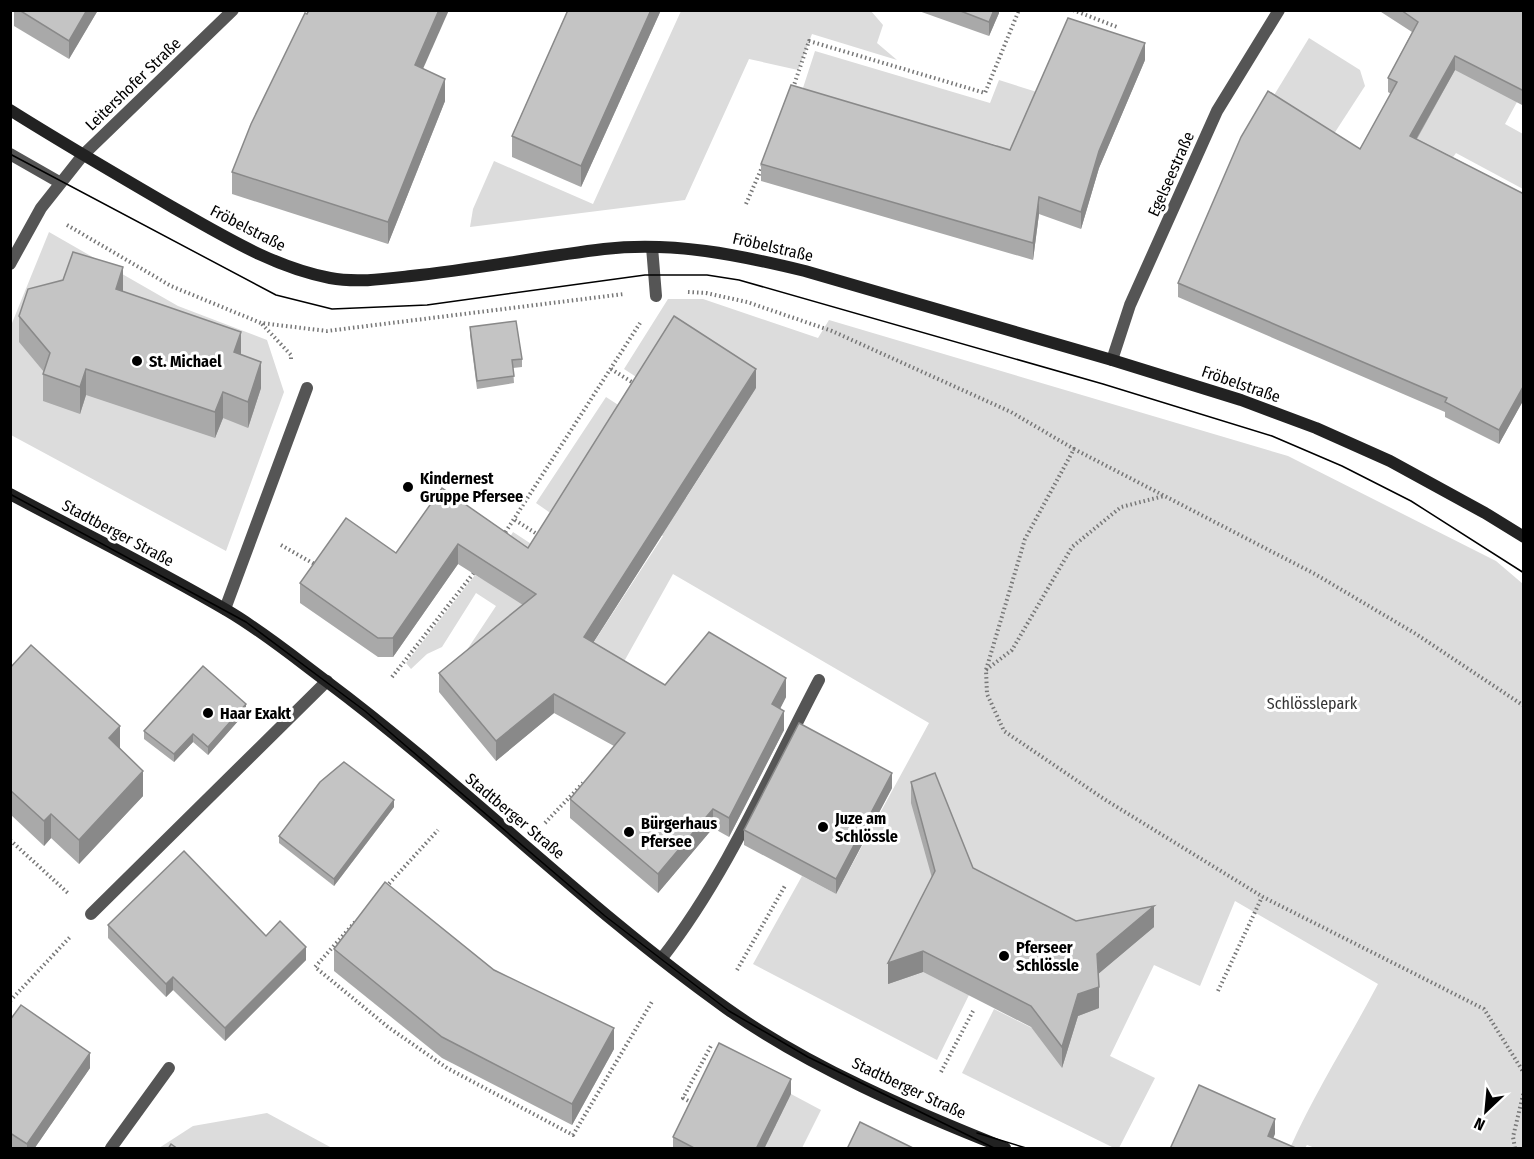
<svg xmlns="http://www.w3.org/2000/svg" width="1534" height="1159" font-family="'Fira Sans Condensed',sans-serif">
<rect width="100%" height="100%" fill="#fff"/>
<!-- green -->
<g fill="#dcdcdc">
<polygon points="681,11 871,11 883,25 877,43 897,60 812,34 798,70 749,59 685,200 470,227 473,209 494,161 593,204"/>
<polygon points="1309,38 1360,70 1365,86 1328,143 1268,105"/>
<polygon points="815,51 990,103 999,80 1040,93 1010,166 992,162 997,145 802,91"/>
<polygon points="1459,54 1517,102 1505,124 1523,134 1523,189 1456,153 1445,168 1360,232"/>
<polygon points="49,232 178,306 267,340 284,392 226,551 11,435 10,328"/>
<path d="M668,299H703L818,338L829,320L1288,456L1496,561L1523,584V1148H1315L1307,1145L1305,1148H1290C1315,1092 1349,1039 1378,984L1235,901L1200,986L1154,965L1110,1056L1155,1078L1119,1148H1114L962,1073L994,1009L1040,1032L1086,980L1105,968L1111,961L1038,922L913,976L923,972L969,995L937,1060L753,964L802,876L836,894L929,723L673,574L621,667L511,634L439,692L496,606L476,593L442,647L427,654L411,669L406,663L475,575L484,580L513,532L539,549L590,648L663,536L582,484L559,519L536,503L606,397L626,410L604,446L686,498L756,388L644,382L624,369Z"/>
<polygon points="791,1094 821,1110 802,1148 764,1148"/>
<polygon points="267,1113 332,1148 159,1148 193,1126"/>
</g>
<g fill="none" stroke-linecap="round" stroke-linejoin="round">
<!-- path -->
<g stroke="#777" stroke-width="4" stroke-dasharray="1.5 3" stroke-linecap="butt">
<polyline points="1073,10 1117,27"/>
<polyline points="793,88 809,41 985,93 1019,10"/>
<polyline points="746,204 763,165"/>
<polyline points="67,225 171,286 261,323 327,331 624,294"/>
<polyline points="688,292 706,293 747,302 832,331 1011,412 1074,449"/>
<polyline points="262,324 291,355 291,362"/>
<polyline points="611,369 635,384"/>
<polyline points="515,520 540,536"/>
<polyline points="503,536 640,323"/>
<polyline points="281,545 316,565"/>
<polyline points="986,670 1012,650 1072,547 1121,507 1164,496"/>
<polyline points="392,677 476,570"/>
<polyline points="1524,706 1416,634 1315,574 1074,449 1025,539 986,670 987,694 1004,731 1104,799 1263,897 1484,1009 1524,1073"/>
<polyline points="545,823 583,783"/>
<polyline points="10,840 69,894"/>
<polyline points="386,887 438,830"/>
<polyline points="355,922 315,967 388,1027 447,1068 573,1135 653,1000"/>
<polyline points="737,970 786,884"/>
<polyline points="1218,991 1262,897"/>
<polyline points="10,1001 71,936"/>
<polyline points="941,1072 973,1011"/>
<polyline points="692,1103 683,1098 712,1044"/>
<polyline points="1515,1148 1513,1137 1524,1091"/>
</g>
<!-- lane -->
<g stroke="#555" stroke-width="12">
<polyline points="10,154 59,182"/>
<polyline points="652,247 656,296"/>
<polyline points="225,609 307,388"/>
<polyline points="91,914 327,681"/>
<path d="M662,958C727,875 770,773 819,680"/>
</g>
<!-- street -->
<g stroke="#555" stroke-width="12">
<polyline points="10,264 41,208 83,155 233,10"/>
<polyline points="1112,360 1130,305 1217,111 1279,10"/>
<polyline points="111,1148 169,1068"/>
</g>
<!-- secondary -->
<g stroke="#222" stroke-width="12">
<path d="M10,110C64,144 119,176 174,208C224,236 273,267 330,278C356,283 385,279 411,276C476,269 539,257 604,249C673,241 739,255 805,271L1112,360L1241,400L1316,428L1390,461L1485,513L1524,537"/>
<path d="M10,494C83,533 157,569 228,611C262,631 294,657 326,681C464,784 585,908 726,1008C807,1066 914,1112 1005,1148"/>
</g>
<!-- tram -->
<g stroke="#000" stroke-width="1.5">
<polyline points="10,154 276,295 332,309 427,305 645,275 707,275 739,280 1103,384 1272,436 1342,466 1411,501 1524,573"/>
<polyline points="10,494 246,622 365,711 605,916 729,1011 808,1057 994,1148"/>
<polyline points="977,1133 1026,1148"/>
</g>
</g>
<!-- wall -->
<g fill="#a9a9a9">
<polygon points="14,10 98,10 69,59 14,26"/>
<polygon points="568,10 661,10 581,187 512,157 512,136"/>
<polygon points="916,10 999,10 999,13 989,36"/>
<polygon points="1378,10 1524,10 1524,106 1455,70 1417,139 1524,194 1524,399 1499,444 1445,417 1445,412 1178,297 1178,283 1360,149 1391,94 1388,92 1388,78 1412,32"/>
<polygon points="1145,60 1099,168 1081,229 1039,214 1033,260 761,181 761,164 1010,150"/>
<polygon points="423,69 445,101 388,244 232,194 232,172"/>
<polygon points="123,291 241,355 261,388 248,428 223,418 215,438 86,395 80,414 43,401 43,374 44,372 19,342 19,316"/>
<polygon points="470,327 522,359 522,367 513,368 514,383 477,389 470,335"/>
<polygon points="756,388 593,643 665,685 786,697 780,709 784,730 729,837 713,828 658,893 570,818 570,799 614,746 554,713 496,761 439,692 439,673 523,605 458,564 393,657 378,657 300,603 300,583 396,553 442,488 528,548"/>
<polygon points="10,668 120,749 143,796 79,864 51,838 44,846 10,814"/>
<polygon points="246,712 208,755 193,742 174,762 144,739 144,731"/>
<polygon points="911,782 973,868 1076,921 1154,927 1098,974 1099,1008 1078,1016 1062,1068 1031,1027 923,972 888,984 932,878 911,803"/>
<polygon points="892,788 836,894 744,845 744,830"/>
<polygon points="394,807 334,886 279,843 279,836"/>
<polygon points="108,925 266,936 306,960 225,1041 173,990 166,997 108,938"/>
<polygon points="334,949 494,970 614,1049 572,1125 442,1058 334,971"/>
<polygon points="10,1020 90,1068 34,1149 10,1148"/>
<polygon points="791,1094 764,1149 673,1149 673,1137"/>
</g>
<!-- shaded-wall -->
<g fill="#898989">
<polygon points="87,10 98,10 69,59 69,41"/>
<polygon points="439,10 449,10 415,87 415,65"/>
<polygon points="651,10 661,10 581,187 581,166"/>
<polygon points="994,10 999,10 999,13 989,36 989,22"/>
<polygon points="1145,43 1145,60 1099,168 1081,229 1081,212 1099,151"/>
<polygon points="1455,56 1455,70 1410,150 1410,136"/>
<polygon points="445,79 445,101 388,244 388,222"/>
<polygon points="1039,197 1039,214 1033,260 1033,243"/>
<polygon points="123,267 123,293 116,289"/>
<polygon points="241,332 241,358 234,352"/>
<polygon points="261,362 261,388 248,428 248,402"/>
<polygon points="86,369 86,395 80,414 80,387"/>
<polygon points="756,369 756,388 584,657 584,637"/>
<polygon points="1524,385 1524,399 1499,444 1499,430"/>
<polygon points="223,392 223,418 215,438 215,412"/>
<polygon points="458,544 458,564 393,657 393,638"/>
<polygon points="786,678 786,697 772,724 772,704"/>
<polygon points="554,694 554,713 496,761 496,741"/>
<polygon points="246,704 246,712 208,755 208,747"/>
<polygon points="784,711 784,730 729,837 729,818"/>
<polygon points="120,726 120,750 109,738"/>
<polygon points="193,734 193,742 174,762 174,754"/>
<polygon points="143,771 143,796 79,864 79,840"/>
<polygon points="892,773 892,788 836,894 836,879"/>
<polygon points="394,800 394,807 334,886 334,879"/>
<polygon points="713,809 713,828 658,893 658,874"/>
<polygon points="51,814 51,838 44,846 44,821"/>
<polygon points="1154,906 1154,927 1097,975 1097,954"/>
<polygon points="306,947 306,960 225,1041 225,1028"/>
<polygon points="923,951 923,972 888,984 888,963"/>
<polygon points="173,977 173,990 166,997 166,984"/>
<polygon points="1099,987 1099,1008 1078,1016 1062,1068 1062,1047 1078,994"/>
<polygon points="614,1028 614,1049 572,1125 572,1104"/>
<polygon points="90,1053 90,1068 34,1149 27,1149 27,1144"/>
<polygon points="791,1079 791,1094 764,1149 756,1149"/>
<polygon points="1275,1119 1275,1134 1269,1149 1268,1136"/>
</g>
<!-- building -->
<g fill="#c4c4c4" stroke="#898989" stroke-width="1.5">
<polygon points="19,10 87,10 69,41"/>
<polygon points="309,10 439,10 415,65 445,79 388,222 232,172 251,124 305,13 307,14"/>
<polygon points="568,10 651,10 581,166 512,136"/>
<polygon points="958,10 994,10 989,22"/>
<polygon points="1401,10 1524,10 1524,91 1455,56 1410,136 1524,194 1524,385 1499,430 1445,402 1447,398 1178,283 1241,137 1268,91 1360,149 1397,82 1388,78 1418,22"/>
<polygon points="1068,18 1145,43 1099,151 1081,212 1039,197 1033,243 761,164 791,85 1010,150"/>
<polygon points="73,252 123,267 116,289 241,332 234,352 261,362 248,402 223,392 215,412 86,369 80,387 43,374 50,353 19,316 28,289 63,280"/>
<polygon points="674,316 756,369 584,637 665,685 709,632 786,678 772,704 784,711 729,818 713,809 658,874 570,799 625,733 554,694 496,741 439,673 536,594 458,544 393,638 378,638 300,583 346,518 396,553 442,488 528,548"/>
<polygon points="516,321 522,359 512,360 514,376 477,381 470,327"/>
<polygon points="31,645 120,726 109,738 143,771 79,840 51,814 44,821 10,790 10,668"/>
<polygon points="203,666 246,704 208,747 193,734 174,754 144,731"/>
<polygon points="799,723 892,773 836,879 744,830"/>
<polygon points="344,762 394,800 334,879 279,836 320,782"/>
<polygon points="935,773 973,868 1076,921 1154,906 1097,954 1099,987 1078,994 1062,1047 1031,1006 923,951 888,963 935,871 911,782"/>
<polygon points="184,851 266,936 280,921 306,947 225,1028 173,977 166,984 108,925"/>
<polygon points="385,882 494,970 614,1028 572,1104 442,1037 334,949"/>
<polygon points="21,1005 90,1053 27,1144 10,1133 10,1020"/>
<polygon points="719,1043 791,1079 756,1149 696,1149 673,1137"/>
<polygon points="1199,1085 1275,1119 1268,1136 1298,1149 1170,1149"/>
<polygon points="860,1122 915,1149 847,1149"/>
<polygon points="171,1144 178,1149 168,1149"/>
</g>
<!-- markers -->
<g fill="#000" stroke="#fff" stroke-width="2">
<circle cx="137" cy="361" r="6"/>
<circle cx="408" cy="487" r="6"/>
<circle cx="208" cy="713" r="6"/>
<circle cx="823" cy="827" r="6"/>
<circle cx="629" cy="832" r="6"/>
<circle cx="1004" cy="956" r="6"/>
</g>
<g text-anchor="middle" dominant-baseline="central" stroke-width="6" stroke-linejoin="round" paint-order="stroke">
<!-- street labels -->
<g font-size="16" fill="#000" stroke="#fff">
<text transform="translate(133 84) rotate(-44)">Leitershofer Straße</text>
<text transform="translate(1171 174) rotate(-66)">Egelseestraße</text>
<text transform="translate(248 228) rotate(27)">Fröbelstraße</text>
<text transform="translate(773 247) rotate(13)">Fröbelstraße</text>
<text transform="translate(1241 384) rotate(19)">Fröbelstraße</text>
<text transform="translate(118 533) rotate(28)">Stadtberger Straße</text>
<text transform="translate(515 816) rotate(40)">Stadtberger Straße</text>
<text transform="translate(909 1088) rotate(25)">Stadtberger Straße</text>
</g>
<!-- poi labels -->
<g font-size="16" font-weight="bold" fill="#000" stroke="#fff" text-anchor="start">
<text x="149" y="361">St. Michael</text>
<text x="420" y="478">Kindernest<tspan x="420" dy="18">Gruppe Pfersee</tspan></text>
<text x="220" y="713">Haar Exakt</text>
<text x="835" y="818">Juze am<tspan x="835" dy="18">Schlössle</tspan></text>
<text x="641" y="823">Bürgerhaus<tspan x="641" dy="18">Pfersee</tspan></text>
<text x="1016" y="947">Pferseer<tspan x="1016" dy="18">Schlössle</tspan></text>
</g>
<!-- park labels -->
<g font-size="16" fill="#333" stroke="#fff">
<text x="1312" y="703">Schlösslepark</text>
</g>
</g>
<!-- border -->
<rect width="1534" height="1159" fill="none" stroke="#000000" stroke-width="24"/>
<!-- north arrow -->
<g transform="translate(1486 1111) rotate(206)" stroke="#ffffff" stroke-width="4.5" paint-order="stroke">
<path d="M0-4.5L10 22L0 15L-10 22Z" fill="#000000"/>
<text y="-9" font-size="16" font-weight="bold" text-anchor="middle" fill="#000000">N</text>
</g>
</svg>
